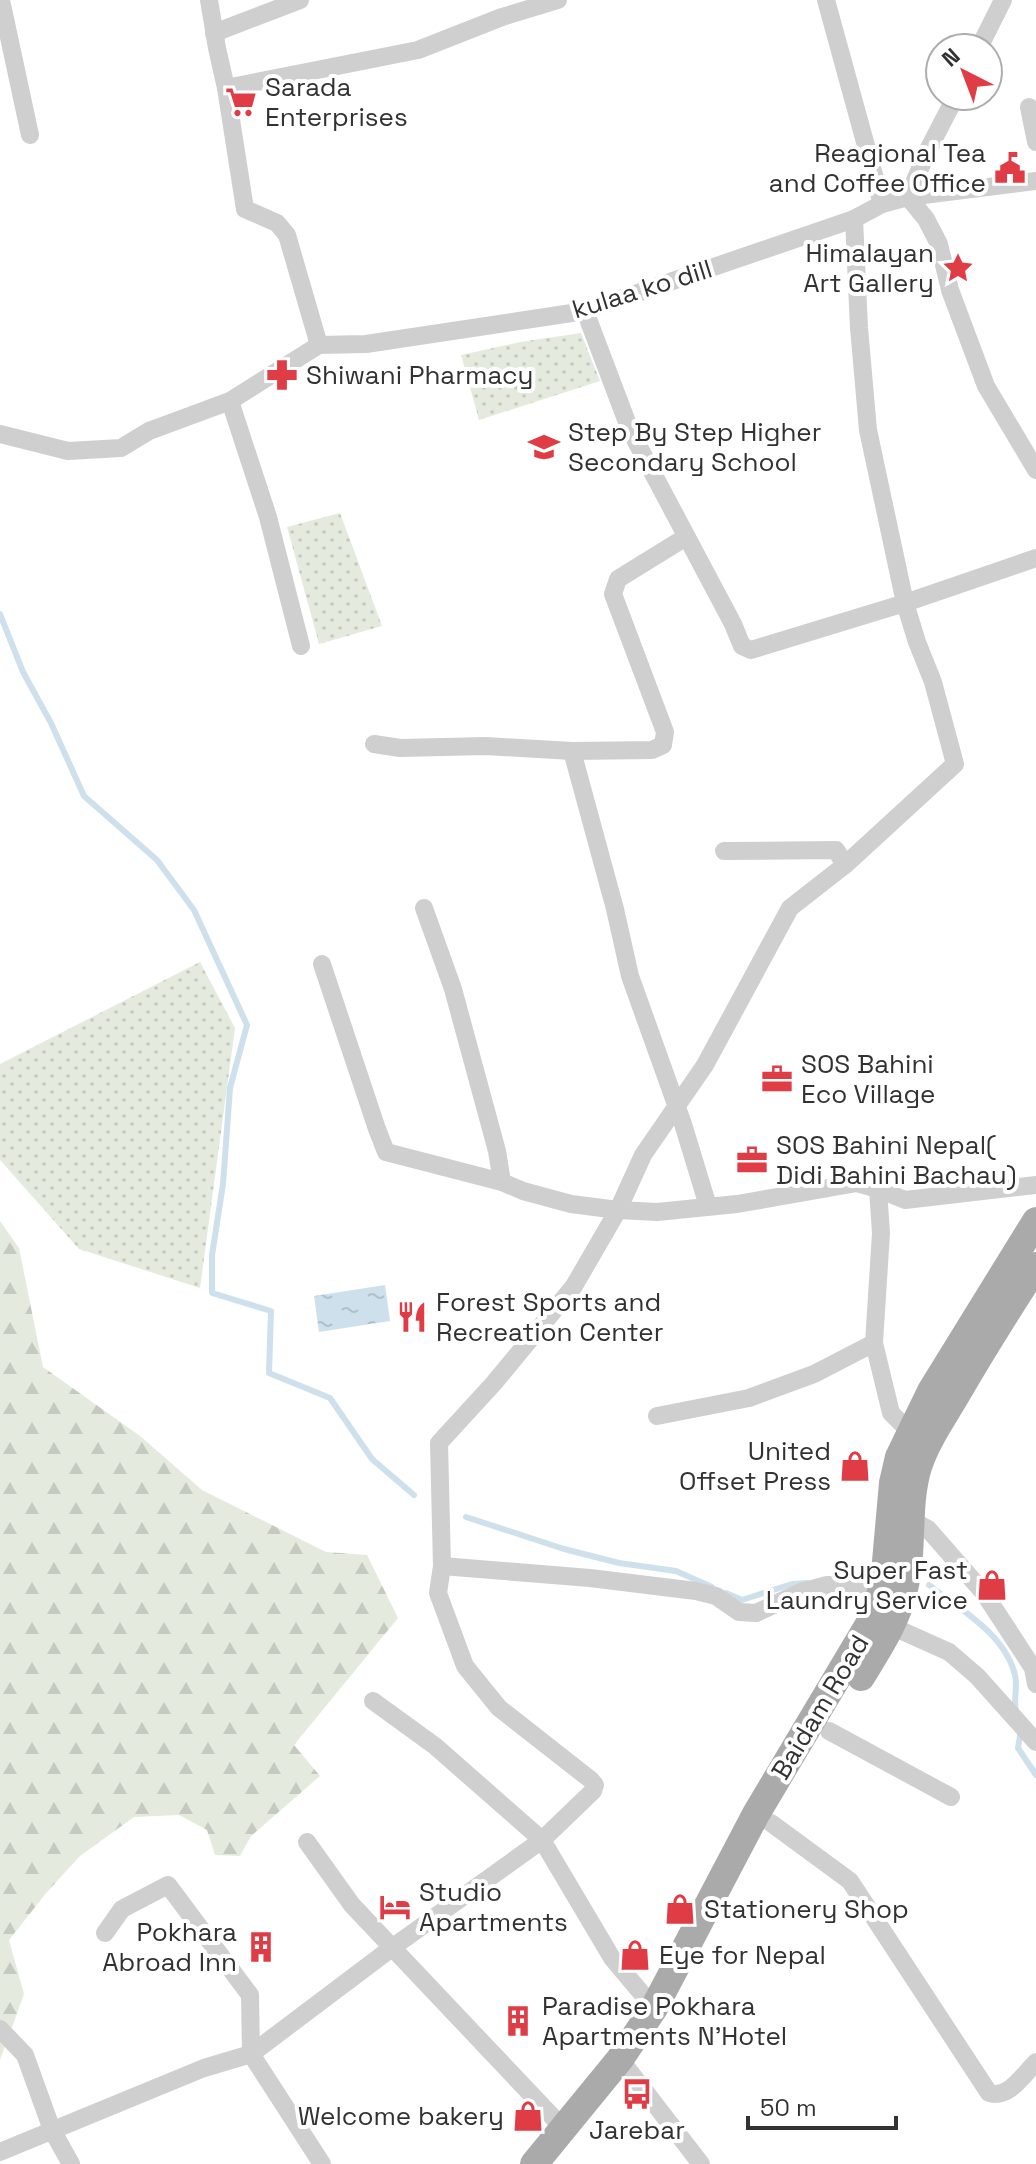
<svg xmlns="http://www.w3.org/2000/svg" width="1036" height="2164" font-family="'Space Grotesk',sans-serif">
<defs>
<pattern id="grass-dots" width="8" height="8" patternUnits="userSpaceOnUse" patternTransform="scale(2)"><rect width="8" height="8" fill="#e4ebde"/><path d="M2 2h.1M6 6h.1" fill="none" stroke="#c4cabf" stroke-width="1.8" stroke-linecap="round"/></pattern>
<pattern id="forest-firs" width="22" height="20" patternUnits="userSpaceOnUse" patternTransform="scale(2)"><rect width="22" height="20" fill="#e4ebde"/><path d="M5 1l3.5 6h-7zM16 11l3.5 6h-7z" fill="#c4cabf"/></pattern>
<pattern id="water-ripples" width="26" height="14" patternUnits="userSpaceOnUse" patternTransform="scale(2)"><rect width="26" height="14" fill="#cee0ec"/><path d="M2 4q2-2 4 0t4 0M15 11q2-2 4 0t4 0" fill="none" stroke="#b1c1cb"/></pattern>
</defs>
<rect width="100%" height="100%" fill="#fff"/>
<!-- grass -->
<g fill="url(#grass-dots)">
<polygon points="581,333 600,381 479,420 461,355 520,342"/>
<polygon points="340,513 382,626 319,644 287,527"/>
<polygon points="200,962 235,1028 200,1288 79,1249 0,1160 0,1064"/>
</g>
<!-- forest -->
<polygon fill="url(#forest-firs)" points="0,1221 19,1248 43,1367 140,1436 202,1490 326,1552 367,1555 398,1618 294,1745 320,1776 251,1836 240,1856 215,1855 207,1830 179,1815 134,1817 80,1856 47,1892 9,1940 24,1994 0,2060"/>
<!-- water -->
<polygon fill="url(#water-ripples)" points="385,1285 390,1321 319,1332 314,1296"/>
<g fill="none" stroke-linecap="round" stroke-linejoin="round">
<!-- stream -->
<g stroke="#cee0ec" stroke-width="6">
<polyline points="0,614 23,672 51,723 84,796 157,860 194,910 247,1025 230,1088 223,1184 212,1255 212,1293 271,1311 269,1373 330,1398 372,1459 414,1495"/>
<polyline points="466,1517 564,1549 619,1563 676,1571 712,1587"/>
<path d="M929,1585C960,1609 1005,1634 1015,1675C1018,1687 1013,1700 1016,1712"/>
<polyline points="726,1593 742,1600 792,1584 807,1583"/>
<polyline points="1021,1730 1018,1748 1036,1775"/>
</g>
<!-- street -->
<g stroke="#cfcfcf" stroke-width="18">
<polyline points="1,0 30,135"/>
<polyline points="209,0 217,48 226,88 245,209 277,223 287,235 319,345"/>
<polyline points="826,0 882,204"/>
<polyline points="214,33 300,0"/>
<polyline points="979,48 1003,0"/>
<polyline points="226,88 418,50 502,17 558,0"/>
<polyline points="956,96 927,152 908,197 926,219 939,244 950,290 986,386 1036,470"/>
<polyline points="1029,107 1036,142"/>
<polyline points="585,311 630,430 733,624 742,646 751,650 905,603 1036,558"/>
<polyline points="319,345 366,344 585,311 854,219 882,204 908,197 1036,181"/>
<polyline points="230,401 268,517 301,646"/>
<polyline points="0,434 68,451 121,448 149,431 230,401 319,345"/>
<polyline points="374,744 400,748 486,746 572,751 652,750 663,745 665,732 613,594 618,579 686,537"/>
<polyline points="572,751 615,909 630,976 683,1124 708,1206"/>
<polyline points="724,851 836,850 845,865"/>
<polyline points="424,908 453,989 497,1151 502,1182"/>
<polyline points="322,964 377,1129 386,1152 502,1182 523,1191 571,1204 618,1210 657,1212 737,1204 857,1183 878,1189"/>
<polyline points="657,1416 749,1398 814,1374 874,1343"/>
<polyline points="910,1432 891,1413 874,1343 881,1233 878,1189 905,1200 1036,1185"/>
<polyline points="911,1520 928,1529 984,1593 1033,1668 1036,1684"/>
<polyline points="442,1566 590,1578 696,1591 716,1596 739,1612 756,1613 801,1592 827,1585 884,1584"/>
<polyline points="882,1624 891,1626 949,1652 977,1676 1036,1742"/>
<polyline points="829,1731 951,1797"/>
<path d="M771,1823L850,1881L989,2093C1009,2099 1023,2075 1036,2062"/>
<polyline points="307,1842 352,1905 564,2129"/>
<polyline points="105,1933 122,1909 168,1885 250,1995 251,2054 322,2164"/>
<polyline points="654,2008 612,1958 542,1840 593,1791 595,1785 591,1780 499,1708 465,1666 438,1593 442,1566 439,1443 494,1383 574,1286 618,1210 643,1155 705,1065 790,908 845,865 955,764 933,682 917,642 905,603 868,430 859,328 854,219"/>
<polyline points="0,2029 25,2055 52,2130 71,2164"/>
<polyline points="620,2059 701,2164"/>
<polyline points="0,2152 204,2068 251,2054 393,1947 542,1840 435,1746 373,1701"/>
</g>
<!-- primary -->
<g stroke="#aaa" stroke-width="28">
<path d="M861,1677C878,1649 897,1621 904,1589C914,1549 906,1506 918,1467C926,1442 942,1419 955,1397C981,1352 1008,1309 1036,1266"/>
<polyline points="534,2164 620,2059 654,2008 756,1814 871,1621 884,1584 893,1483 899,1457 931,1391 1036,1221"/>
</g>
</g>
<!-- icons -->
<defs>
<symbol id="supermarket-bare" viewBox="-9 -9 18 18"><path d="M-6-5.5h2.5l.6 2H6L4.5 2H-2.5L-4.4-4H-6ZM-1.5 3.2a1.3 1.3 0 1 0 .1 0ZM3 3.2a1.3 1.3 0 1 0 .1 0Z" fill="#e03c45" stroke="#fff" stroke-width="2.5" paint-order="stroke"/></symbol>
<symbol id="civic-bare" viewBox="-9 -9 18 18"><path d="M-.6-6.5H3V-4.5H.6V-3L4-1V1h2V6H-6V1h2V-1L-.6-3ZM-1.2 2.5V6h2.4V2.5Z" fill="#e03c45" stroke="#fff" stroke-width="2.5" paint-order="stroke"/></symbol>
<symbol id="sight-bare" viewBox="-9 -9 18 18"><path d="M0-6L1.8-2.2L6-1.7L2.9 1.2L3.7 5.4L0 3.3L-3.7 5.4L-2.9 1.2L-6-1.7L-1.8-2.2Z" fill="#e03c45" stroke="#fff" stroke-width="2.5" paint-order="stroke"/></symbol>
<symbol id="pharmacy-bare" viewBox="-9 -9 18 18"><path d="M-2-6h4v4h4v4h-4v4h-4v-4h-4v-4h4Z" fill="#e03c45" stroke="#fff" stroke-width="2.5" paint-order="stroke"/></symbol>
<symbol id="school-bare" viewBox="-9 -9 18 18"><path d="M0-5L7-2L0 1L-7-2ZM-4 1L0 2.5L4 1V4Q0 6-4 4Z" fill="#e03c45" stroke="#fff" stroke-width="2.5" paint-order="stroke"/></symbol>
<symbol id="office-bare" viewBox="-9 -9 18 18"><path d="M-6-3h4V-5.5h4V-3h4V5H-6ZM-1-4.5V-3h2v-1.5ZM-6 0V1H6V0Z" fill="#e03c45" stroke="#fff" stroke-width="2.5" paint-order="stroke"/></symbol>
<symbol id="restaurant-bare" viewBox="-9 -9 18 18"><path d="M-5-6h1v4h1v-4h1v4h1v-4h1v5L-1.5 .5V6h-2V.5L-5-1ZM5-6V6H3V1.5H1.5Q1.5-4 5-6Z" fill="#e03c45" stroke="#fff" stroke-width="2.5" paint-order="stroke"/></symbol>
<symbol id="shop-bare" viewBox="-9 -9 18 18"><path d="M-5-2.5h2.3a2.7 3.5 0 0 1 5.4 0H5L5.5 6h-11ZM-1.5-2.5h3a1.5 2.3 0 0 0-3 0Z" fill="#e03c45" stroke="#fff" stroke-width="2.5" paint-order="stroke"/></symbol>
<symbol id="hotel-bare" viewBox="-9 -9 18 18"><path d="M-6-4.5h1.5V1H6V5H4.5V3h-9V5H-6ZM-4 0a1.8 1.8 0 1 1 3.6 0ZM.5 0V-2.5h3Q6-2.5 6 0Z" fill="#e03c45" stroke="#fff" stroke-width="2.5" paint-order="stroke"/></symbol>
<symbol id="building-bare" viewBox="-9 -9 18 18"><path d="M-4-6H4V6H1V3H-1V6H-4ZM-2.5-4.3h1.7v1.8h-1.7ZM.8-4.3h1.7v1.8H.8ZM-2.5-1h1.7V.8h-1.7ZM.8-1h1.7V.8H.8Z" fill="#e03c45" stroke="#fff" stroke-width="2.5" paint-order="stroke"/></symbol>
<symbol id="bus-bare" viewBox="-9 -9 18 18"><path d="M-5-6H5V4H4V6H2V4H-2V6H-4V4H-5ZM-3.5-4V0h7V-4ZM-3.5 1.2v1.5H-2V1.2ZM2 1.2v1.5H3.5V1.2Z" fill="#e03c45" stroke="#fff" stroke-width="2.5" paint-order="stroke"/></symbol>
</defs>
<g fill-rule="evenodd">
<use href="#supermarket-bare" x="219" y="80" width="44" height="44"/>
<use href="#civic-bare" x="988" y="146" width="44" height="44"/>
<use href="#sight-bare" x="936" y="246" width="44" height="44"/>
<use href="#pharmacy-bare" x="260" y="353" width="44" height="44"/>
<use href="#school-bare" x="522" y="425" width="44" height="44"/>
<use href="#office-bare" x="755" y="1057" width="44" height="44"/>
<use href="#office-bare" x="730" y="1138" width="44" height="44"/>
<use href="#restaurant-bare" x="390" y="1295" width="44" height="44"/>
<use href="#shop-bare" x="833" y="1444" width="44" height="44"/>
<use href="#shop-bare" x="970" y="1563" width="44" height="44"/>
<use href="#hotel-bare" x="373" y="1885" width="44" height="44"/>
<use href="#shop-bare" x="658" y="1887" width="44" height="44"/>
<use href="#building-bare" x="239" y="1925" width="44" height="44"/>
<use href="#shop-bare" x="613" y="1933" width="44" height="44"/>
<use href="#building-bare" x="496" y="1999" width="44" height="44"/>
<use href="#bus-bare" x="615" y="2072" width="44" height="44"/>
<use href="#shop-bare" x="506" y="2094" width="44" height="44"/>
</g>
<g text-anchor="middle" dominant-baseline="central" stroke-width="8" stroke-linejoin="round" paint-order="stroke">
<!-- poi labels -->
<g font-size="26" fill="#323232" stroke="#fff" text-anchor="start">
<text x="265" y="87">Sarada<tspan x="265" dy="30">Enterprises</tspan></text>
<text x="986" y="153" text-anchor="end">Reagional Tea<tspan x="986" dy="30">and Coffee Office</tspan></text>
<text x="934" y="253" text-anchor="end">Himalayan<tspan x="934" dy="30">Art Gallery</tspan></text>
<text x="306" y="375">Shiwani Pharmacy</text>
<text x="568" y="432">Step By Step Higher<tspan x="568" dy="30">Secondary School</tspan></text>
<text x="801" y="1064">SOS Bahini<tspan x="801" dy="30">Eco Village</tspan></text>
<text x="776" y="1145">SOS Bahini Nepal(<tspan x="776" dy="30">Didi Bahini Bachau)</tspan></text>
<text x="436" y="1302">Forest Sports and<tspan x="436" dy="30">Recreation Center</tspan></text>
<text x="831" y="1451" text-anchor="end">United<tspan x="831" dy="30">Offset Press</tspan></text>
<text x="968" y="1570" text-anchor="end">Super Fast<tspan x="968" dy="30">Laundry Service</tspan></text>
<text x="419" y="1892">Studio<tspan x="419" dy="30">Apartments</tspan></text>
<text x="704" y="1909">Stationery Shop</text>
<text x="237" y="1932" text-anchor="end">Pokhara<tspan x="237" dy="30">Abroad Inn</tspan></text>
<text x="659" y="1955">Eye for Nepal</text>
<text x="542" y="2006">Paradise Pokhara<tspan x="542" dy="30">Apartments N'Hotel</tspan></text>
<text x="504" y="2116" text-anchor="end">Welcome bakery</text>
<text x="637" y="2130" text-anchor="middle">Jarebar</text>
</g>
<!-- street labels -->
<g font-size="26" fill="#323232" stroke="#fff">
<text transform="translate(642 289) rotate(-17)">kulaa ko dill</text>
<text transform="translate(820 1707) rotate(-59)">Baidam Road</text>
</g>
</g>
<!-- north arrow -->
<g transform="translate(964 72) rotate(318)"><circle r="38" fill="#ffffff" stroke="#adadad" stroke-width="2"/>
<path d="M0-6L14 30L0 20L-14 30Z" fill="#e03c45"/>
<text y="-12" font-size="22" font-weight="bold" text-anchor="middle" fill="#323232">N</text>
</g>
<!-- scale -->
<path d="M748 2116v12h148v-12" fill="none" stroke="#323232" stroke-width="4"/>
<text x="760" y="2116" font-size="24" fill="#323232" stroke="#ffffff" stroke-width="6" paint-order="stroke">50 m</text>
</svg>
